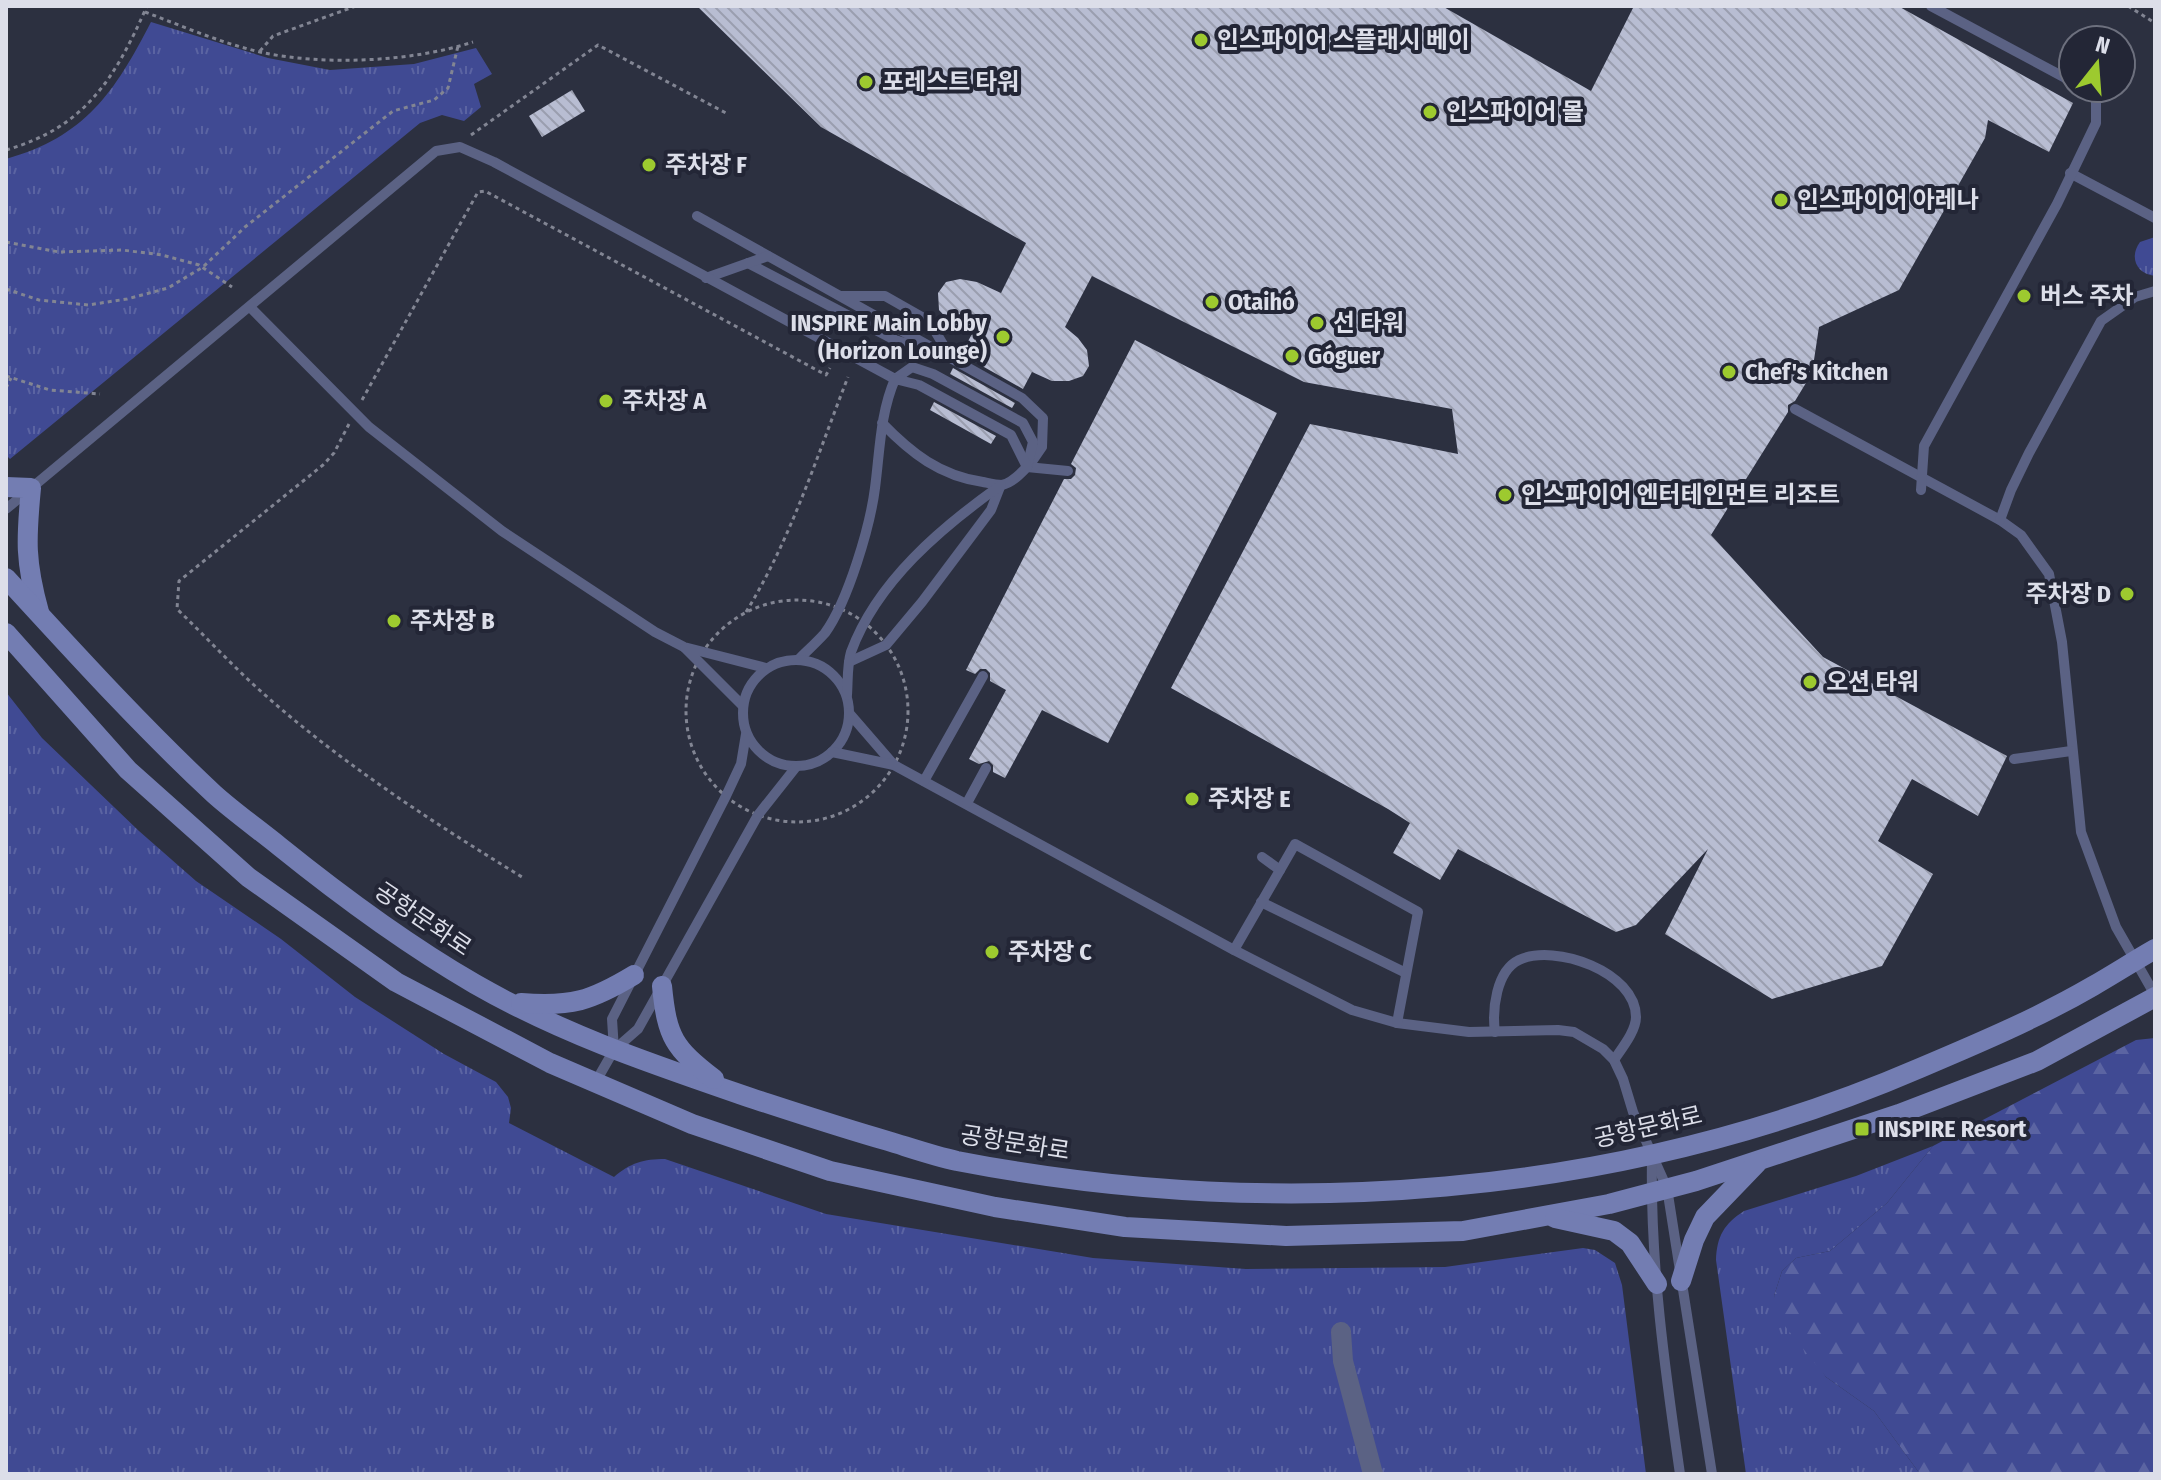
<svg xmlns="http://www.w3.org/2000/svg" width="2161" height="1480" font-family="'Fira Sans Condensed','Noto Sans KR',sans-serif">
<defs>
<pattern id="grass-tufts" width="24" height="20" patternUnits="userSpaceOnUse" patternTransform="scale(2)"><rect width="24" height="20" fill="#404a93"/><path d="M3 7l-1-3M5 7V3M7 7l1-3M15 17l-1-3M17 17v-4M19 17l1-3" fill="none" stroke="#5b64a2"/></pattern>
<pattern id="forest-firs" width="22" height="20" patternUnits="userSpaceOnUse" patternTransform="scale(2)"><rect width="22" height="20" fill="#404a93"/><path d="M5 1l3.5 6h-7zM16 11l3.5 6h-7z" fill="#5b64a2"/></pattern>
<pattern id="building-back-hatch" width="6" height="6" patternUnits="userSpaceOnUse" patternTransform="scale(2)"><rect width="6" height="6" fill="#b8bdd2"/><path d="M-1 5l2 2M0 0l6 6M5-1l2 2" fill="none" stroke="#9a9eaf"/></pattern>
</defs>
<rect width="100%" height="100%" fill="#2c3040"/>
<!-- grass -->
<g fill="url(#grass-tufts)">
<path d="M151,22L268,58L330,70L414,64L476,48L492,74L474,84L481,107L464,121L442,115L420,123L10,459L6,455V159C85,137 115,92 151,22Z"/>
<path d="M2155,237V276C2136,274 2129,257 2140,242Z"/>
<path d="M6,692L42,738L139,831L196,881L281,939L355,997L444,1054L496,1082L508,1097L511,1108L509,1123L614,1177C630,1163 644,1159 665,1159L826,1214L1093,1258L1246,1269L1445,1267L1583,1248L1595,1250L1615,1263L1622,1285L1646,1474H6Z"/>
<path d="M1933,1146L1887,1203L1830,1251L1796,1258L1782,1271L1774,1296L1826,1377L1874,1411L1920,1474H1746L1716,1260C1717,1236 1724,1224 1744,1211L1856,1176Z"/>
</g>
<!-- forest -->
<polygon fill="url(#forest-firs)" points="2155,1038 2155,1474 1920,1474 1874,1411 1826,1377 1784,1325 1774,1296 1782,1271 1796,1258 1830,1251 1887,1203 1933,1146 2136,1040"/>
<!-- building -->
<g fill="url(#building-back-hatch)">
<polygon points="697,6 1442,6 1591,91 1634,6 1898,6 2073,103 2049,152 1988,120 1985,138 1899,290 1819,327 1812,373 1795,401 1788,405 1788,412 1711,535 1823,657 2007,756 1978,816 1912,779 1878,841 1933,874 1882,966 1772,999 1665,934 1708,849 1636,925 1616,932 1458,849 1440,880 1393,853 1410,823 1388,809 1171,688 1310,424 1458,454 1452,409 1304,382 1092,276 1065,327 1078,338 1087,350 1089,366 1083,376 1069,381 1052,381 1032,372 1023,389 961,354 972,334 952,324 939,310 938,293 946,282 960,279 977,282 1001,293 1026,243 821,127"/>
<polygon points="572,90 585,111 542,137 529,116"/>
<polygon points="1135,340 1277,413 1108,743 1042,710 1005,778 993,772 993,765 989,761 979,764 969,759 1006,690 990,681 990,673 986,669 980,669 975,674 966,670 1064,479 1071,479 1075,475 1076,468 1071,464"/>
<polygon points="953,368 1015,403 1012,408 950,374"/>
<polygon points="934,402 996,436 991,444 930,410"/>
</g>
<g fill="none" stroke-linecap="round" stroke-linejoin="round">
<!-- path -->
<g stroke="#828593" stroke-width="3" stroke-dasharray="4 4" stroke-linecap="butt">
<polyline points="2128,6 2155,23"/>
<path d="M145,12C182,26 221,43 260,52C323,66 411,62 473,42"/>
<polyline points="260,51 273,36 356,6"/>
<polyline points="471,135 598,45 726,113"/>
<path d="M6,150C86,127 115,78 147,6"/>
<polyline points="6,242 59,252 122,250 162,255 199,265 232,287"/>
<polyline points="6,289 39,300 88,305 127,299 168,288 203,267 245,227 393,111 434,100 448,88 458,46"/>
<polyline points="6,376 50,390 100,394"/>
<polyline points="6,388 11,378"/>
<polyline points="362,400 478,192 485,191 826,375 830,368"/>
<path d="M349,424L334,453L323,465L179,581L177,609C203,634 228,661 255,686C335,759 429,820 522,877"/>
<circle cx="797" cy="711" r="111"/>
<path d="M746,612C791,539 817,456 848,377"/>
</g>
<!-- lane -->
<g stroke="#5b6284" stroke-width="10">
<polyline points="1931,6 2073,82"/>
<polyline points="2070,173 2155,218"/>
<polyline points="697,216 1022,398 1043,418 1042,447 1031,463"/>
<polyline points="748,263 895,340 930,351"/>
<polyline points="706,278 768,256"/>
<polyline points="841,296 885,296 929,321 950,356"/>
<polyline points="250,307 369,427 502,531 655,632 684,647 766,668"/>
<polyline points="1795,409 2000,520 2021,535 2049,574 2062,642 2081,832 2116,927 2155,995"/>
<polyline points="1027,467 1068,471"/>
<polyline points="1921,490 1924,446 2057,204 2096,123 2096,98 2085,88"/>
<polyline points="6,509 436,151 460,147 494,162 895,379 912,367 933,374 1023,423 1033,442 1027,467"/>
<polyline points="2000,520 2011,490 2029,453 2101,321 2135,297 2155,291"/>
<polyline points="685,648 742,705"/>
<path d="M799,659C807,651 817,642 825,633C848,601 870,527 875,488C880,450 880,414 895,379L919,385L1011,435L1027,467C1020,474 1012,483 1002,485C996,485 988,483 983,482C940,476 911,453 882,423"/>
<circle cx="796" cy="713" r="53"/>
<polyline points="849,662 886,645 922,602 991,510 1000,487"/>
<path d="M847,695C848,681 847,665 851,652C877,581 942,527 1001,485"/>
<polyline points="849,713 894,765"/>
<polyline points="832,752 894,765 1234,950 1352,1010 1397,1023 1469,1032 1558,1030 1574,1032 1603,1049 1614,1060 1623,1079 1633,1112 1667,1188 1712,1474"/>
<polyline points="2014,759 2071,751"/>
<polyline points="924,781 983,676"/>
<polyline points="967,803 986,768"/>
<polyline points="1262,857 1280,870"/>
<polyline points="1261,902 1406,973"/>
<polyline points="1234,950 1295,844 1418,912 1397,1023"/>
<path d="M1495,1032C1492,1010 1496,971 1519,960C1555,943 1636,972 1636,1017C1636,1031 1622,1048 1614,1060"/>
<polyline points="614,1050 612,1019 726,796 741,764 746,734"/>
<polyline points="595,1083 614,1050 638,1029 758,815 796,767"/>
<path d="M1652,1158C1650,1263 1665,1370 1680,1474"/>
</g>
<!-- street -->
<polyline stroke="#5b6284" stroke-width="20" points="1341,1332 1343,1361 1373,1474"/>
<!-- secondary -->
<g stroke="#737db2" stroke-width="20">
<path d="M6,487L31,488C26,540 25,561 39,612"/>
<path d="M6,578C74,652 141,726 214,794C234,812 258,829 279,846C341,896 406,944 475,984C564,1035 655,1065 751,1098C797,1113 842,1128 888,1141C911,1148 934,1156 957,1161C1277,1223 1619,1198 1920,1068C1979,1043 2038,1018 2093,986C2114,974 2134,961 2155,949"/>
<polyline points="6,633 128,770 248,877 396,982 550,1063 692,1124 830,1171 995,1207 1125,1227 1286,1236 1463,1231 1609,1204 1696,1181 1899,1114 2037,1061 2155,997"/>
<path d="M662,986C667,1038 674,1048 714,1079"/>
<path d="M521,1003C571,1007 591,1001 634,975"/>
<polyline points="1555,1218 1614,1231 1630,1243 1657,1284"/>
<polyline points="1681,1281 1694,1240 1705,1217 1757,1163"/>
</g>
</g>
<!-- markers -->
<g fill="#9dca2f" stroke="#232636" stroke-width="3">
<circle cx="1201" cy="40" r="8"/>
<circle cx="866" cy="82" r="8"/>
<circle cx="1430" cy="112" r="8"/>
<circle cx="649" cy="165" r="8"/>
<circle cx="1781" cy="200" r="8"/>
<circle cx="2024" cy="296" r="8"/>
<circle cx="1212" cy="302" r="8"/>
<circle cx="1317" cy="323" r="8"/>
<circle cx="1003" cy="337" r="8"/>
<circle cx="1292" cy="356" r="8"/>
<circle cx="1729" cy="372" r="8"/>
<circle cx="606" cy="401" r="8"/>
<circle cx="1505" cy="495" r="8"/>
<circle cx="2127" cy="594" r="8"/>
<circle cx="394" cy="621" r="8"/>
<circle cx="1810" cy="682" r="8"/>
<circle cx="1192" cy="799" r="8"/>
<circle cx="992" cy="952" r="8"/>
<rect x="1854" y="1121" width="16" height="16" rx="4"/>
</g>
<g text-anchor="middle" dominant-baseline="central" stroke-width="8" stroke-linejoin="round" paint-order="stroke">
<!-- poi labels -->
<g font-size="24" font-weight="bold" fill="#dcdee9" stroke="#232636" text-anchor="start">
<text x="1217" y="40">인스파이어 스플래시 베이</text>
<text x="882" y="82">포레스트 타워</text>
<text x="1446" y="112">인스파이어 몰</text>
<text x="665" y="165">주차장 F</text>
<text x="1797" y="200">인스파이어 아레나</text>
<text x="2040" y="296">버스 주차</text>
<text x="1228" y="302">Otaihó</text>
<text x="987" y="323" text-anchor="end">INSPIRE Main Lobby<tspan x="987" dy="28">(Horizon Lounge)</tspan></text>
<text x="1333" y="323">선 타워</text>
<text x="1308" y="356">Góguer</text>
<text x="1745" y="372">Chef's Kitchen</text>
<text x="622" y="401">주차장 A</text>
<text x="1521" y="495">인스파이어 엔터테인먼트 리조트</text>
<text x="2111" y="594" text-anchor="end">주차장 D</text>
<text x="410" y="621">주차장 B</text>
<text x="1826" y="682">오션 타워</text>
<text x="1208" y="799">주차장 E</text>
<text x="1008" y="952">주차장 C</text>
<text x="1878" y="1129">INSPIRE Resort</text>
</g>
<!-- street labels -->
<g font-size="24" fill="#dcdee9" stroke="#232636">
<text transform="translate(423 919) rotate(34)">공항문화로</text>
<text transform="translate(1648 1127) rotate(-13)">공항문화로</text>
<text transform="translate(1015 1143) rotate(9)">공항문화로</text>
</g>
</g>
<!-- border -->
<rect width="2161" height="1480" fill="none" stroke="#dcdee9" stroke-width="16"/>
<!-- north arrow -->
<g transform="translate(2097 64) rotate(17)"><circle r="38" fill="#232636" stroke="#6d707e" stroke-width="2"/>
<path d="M0-6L14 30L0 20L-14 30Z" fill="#9dca2f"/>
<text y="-12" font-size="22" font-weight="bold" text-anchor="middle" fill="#dcdee9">N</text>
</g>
</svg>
